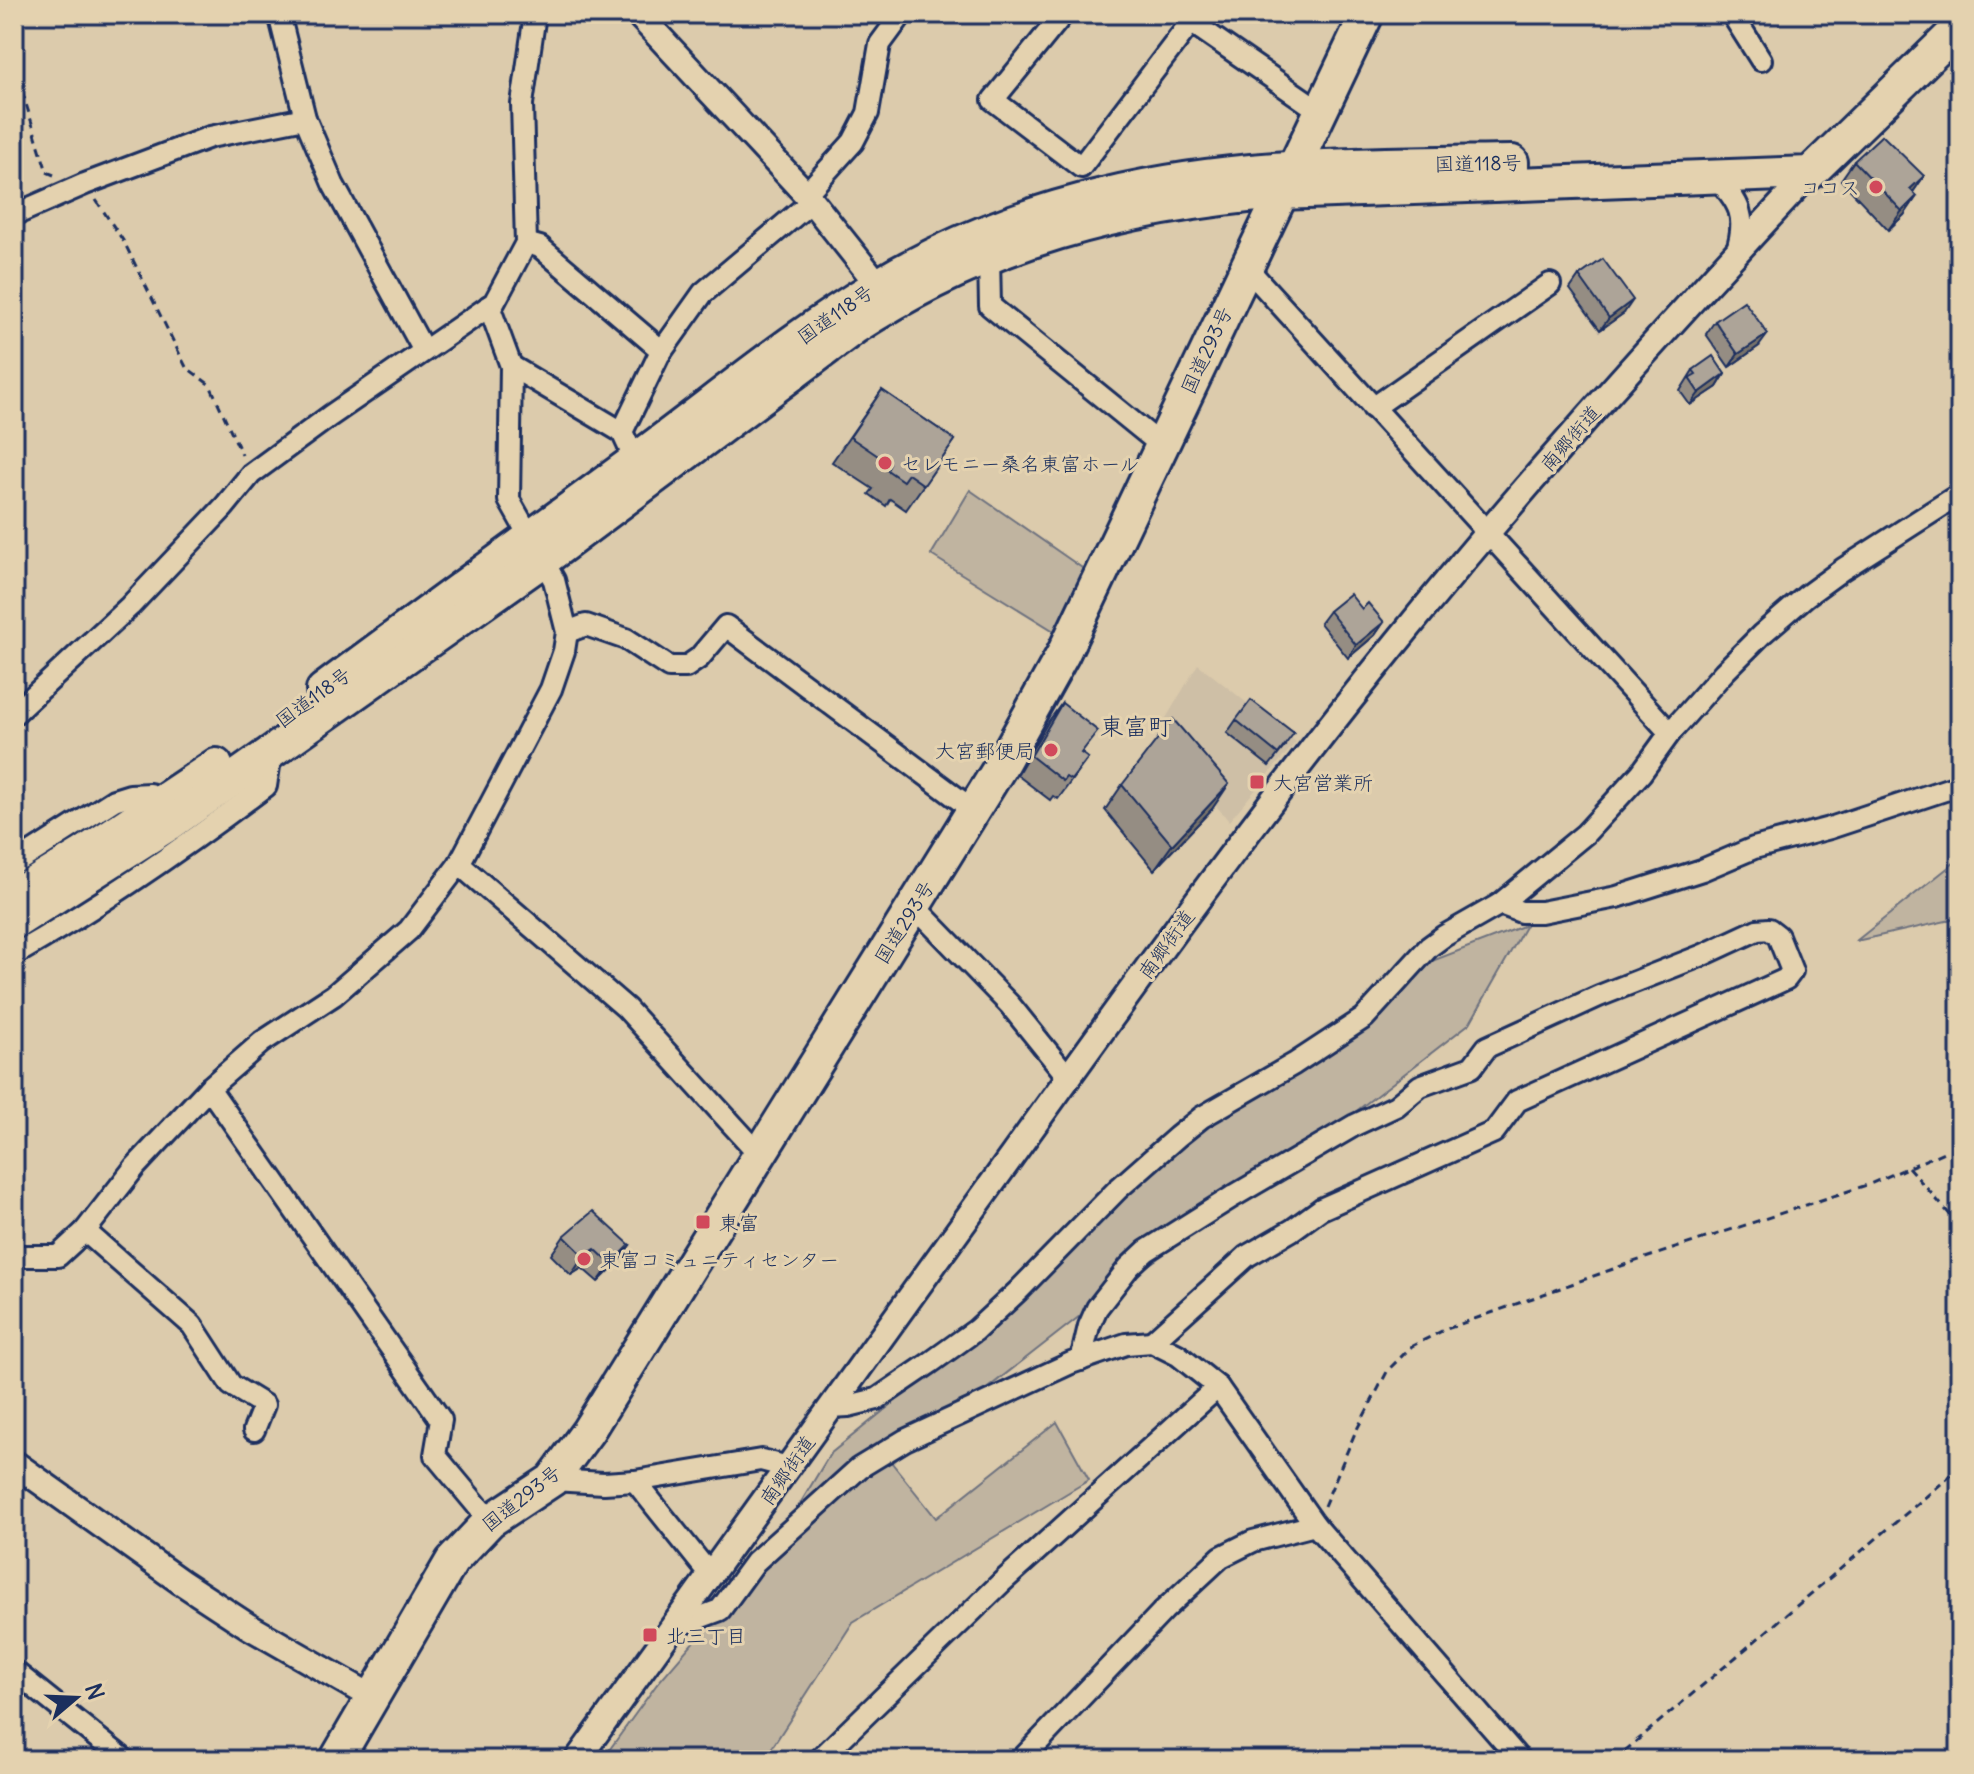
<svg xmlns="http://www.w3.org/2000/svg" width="1974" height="1774" font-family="Delius,'Klee One',sans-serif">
<rect width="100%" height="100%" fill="#dccbac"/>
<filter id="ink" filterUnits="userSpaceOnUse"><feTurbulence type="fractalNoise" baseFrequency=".0125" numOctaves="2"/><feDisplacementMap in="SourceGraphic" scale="16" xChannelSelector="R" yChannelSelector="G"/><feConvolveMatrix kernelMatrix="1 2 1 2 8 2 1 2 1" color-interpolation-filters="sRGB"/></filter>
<g filter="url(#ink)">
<!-- built -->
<polygon fill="#cebfa6" points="1198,664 1296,742 1229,821 1156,735"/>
<!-- green -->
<g fill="#c0b4a0" stroke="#6e727f" stroke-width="2">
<polygon points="970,490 1085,570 1054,631 931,555"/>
<polygon points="1960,858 1960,918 1856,941"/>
<polygon points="1526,925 1470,1023 1270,1178 1108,1294 892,1463 936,1518 1057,1422 1089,1480 853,1622 764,1760 602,1760 657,1684 771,1552 830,1454 1029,1293 1126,1192 1207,1121 1302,1073 1381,1017 1424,964"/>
</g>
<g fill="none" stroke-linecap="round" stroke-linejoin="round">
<defs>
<g id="minor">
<polyline points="279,14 305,118 333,184 424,351"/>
<polyline points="1063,14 993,100 1081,167 1191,22 1320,111"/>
<polyline points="1732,14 1761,60"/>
<path d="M1714,175C1740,202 1748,217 1736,253"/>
<polyline points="806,194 853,142 868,113 880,44 902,14"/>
<polyline points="14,215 85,184 210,137 305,118"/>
<polyline points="526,243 540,247 662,351"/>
<polyline points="989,256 990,306 1161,445"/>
<polyline points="1246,267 1670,733"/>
<polyline points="511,366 622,432"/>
<polyline points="1373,408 1550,284"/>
<polyline points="635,460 622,432 659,355 703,293 811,202"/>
<polyline points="567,632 586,625 626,639 669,667 686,667 699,658 726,626 973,810"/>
<polyline points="14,714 130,606 224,507 251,474 330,416 494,303 526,243 522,104 535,14"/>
<polyline points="14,864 114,800 130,795 150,794 160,802"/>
<polyline points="459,864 626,1008 760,1155"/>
<polyline points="1500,904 1521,912 1541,912 1617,897 1702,870 1754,848 1830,828 1960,785"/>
<polyline points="914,906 1010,1005 1068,1077"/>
<path d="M14,955C102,905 185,847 266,786L271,753"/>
<polyline points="209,1088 441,1420 435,1455 490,1521"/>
<polyline points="85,1231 192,1325 231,1385 264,1405 254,1430"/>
<polyline points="14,1256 58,1256 85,1231 135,1167 209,1088 262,1042 334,995 409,930 459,864 551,689 564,651 567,632 554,580 509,500 511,366 489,306"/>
<polyline points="1081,1360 1089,1326 1097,1308 1129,1267 1146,1251 1232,1197 1355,1125 1396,1106 1420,1086 1472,1067 1487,1047 1599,996 1703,955 1757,930 1769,929 1778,936 1792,971 1786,979 1517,1101 1494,1132 1321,1209 1292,1230 1247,1256 1152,1342"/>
<polyline points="831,1407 848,1406 877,1399 930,1363 976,1330 1018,1291 1118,1189 1177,1137 1202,1117 1294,1064 1364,1018 1429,947 1444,936 1500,904 1585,834 1641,773 1670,733 1724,672 1762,634 1806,596 1843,569 1960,494"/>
<polyline points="552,1480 604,1483 635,1481 761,1460 788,1467"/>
<polyline points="635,1481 711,1576"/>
<polyline points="674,1627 720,1610 755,1562 859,1468 905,1440 1071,1363 1126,1344 1152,1342 1178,1355 1218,1387 1315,1525 1520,1760"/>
<polyline points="14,1671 125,1760"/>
<polyline points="819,1760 1002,1582 1218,1387"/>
<polyline points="1021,1760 1164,1610 1221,1557 1253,1541 1315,1525"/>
</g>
<g id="tertiary">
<polyline points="638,14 806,194 888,297"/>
<polyline points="14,1463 181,1582 248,1626 372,1697"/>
<path d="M577,1760C724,1559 869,1356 1014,1153C1138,980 1262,808 1396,643C1527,481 1668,326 1810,173"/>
</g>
<g id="trunk">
<path d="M323,690C427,612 533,536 638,458C717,400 794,335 878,285C946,244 1026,213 1103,195C1235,162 1376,164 1512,162"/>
<polyline points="14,896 81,855 216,765"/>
<path d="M14,923L171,823L545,559L854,328C986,241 1124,206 1280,193L1810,173L1960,27"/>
<polyline points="336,1760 452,1561 490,1521 552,1480 588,1431 1002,764 1063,654 1367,14"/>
</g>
</defs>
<!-- minor casing -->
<use href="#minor" stroke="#1b2f5e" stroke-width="26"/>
<!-- tertiary casing -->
<use href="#tertiary" stroke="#1b2f5e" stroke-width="30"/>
<!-- trunk casing -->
<use href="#trunk" stroke="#1b2f5e" stroke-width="38"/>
<!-- path -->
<g stroke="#1b2f5e" stroke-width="3" stroke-dasharray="8 6" stroke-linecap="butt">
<polyline points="14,65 47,172 54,175"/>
<polyline points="96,200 124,242 186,367 210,385 242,455"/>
<polyline points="1908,1167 1960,1226"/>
<polyline points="1324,1506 1355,1433 1388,1370 1412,1346 1444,1330 1627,1264 1870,1184 1960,1145"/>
<polyline points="1614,1760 1960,1468"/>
</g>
<!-- minor -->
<use href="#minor" stroke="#e4d2af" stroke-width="20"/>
<!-- tertiary -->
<use href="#tertiary" stroke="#e4d2af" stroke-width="24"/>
<!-- trunk -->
<use href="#trunk" stroke="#e4d2af" stroke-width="32"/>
</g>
<!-- wall -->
<g fill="#958d83" stroke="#1b2f5e" stroke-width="2">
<polygon points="1854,161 1924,176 1913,192 1917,196 1904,215 1888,230 1841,180"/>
<polygon points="1579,276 1624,313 1600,330 1570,289"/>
<polygon points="1715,321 1759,346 1729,367 1706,334"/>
<polygon points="1693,370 1725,374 1717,387 1690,405 1680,391"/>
<polygon points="882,390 955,440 906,510 890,499 886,506 869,494 873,489 832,462"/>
<polygon points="1362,609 1384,622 1375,635 1348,658 1320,623 1329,611"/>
<polygon points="1062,703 1082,753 1088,758 1058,799 1053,796 1050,800 1017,775 1048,722"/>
<polygon points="1236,720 1285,746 1269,766 1227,733"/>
<polygon points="1122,785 1212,809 1154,870 1105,810"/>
<polygon points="564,1236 630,1245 617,1263 598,1282 582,1268 571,1275 551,1255"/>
</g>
<!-- shaded-wall -->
<g fill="#79736a" stroke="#1b2f5e" stroke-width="2">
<polygon points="1924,176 1911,195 1897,208 1910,189"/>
<polygon points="1917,196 1904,215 1888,230 1902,211"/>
<polygon points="1633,300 1624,313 1600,330 1609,318"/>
<polygon points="1768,334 1759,346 1729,367 1738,354"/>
<polygon points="1725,374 1717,387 1690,405 1699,393"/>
<polygon points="1384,622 1375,635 1348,658 1356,645"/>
<polygon points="1229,784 1212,809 1154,870 1172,845"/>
<polygon points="630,1245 617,1263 598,1282 611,1264"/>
<polygon points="595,1249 582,1268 571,1275 584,1256"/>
</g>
<!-- building -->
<g fill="#ada498" stroke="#1b2f5e" stroke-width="2">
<polygon points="1882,135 1924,176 1910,189 1917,196 1902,211 1854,161"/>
<polygon points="1603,259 1633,300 1609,318 1579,276"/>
<polygon points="1744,301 1768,334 1738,354 1715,321"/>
<polygon points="1713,356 1725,374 1699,393 1689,378 1696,374 1693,370"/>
<polygon points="882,390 955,440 924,485 908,474 903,481 887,470 890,464 850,437"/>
<polygon points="1350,594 1362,609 1368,603 1384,622 1356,645 1329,611"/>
<polygon points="1251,700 1294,733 1278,754 1236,720"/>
<polygon points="1062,703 1098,731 1081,753 1088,758 1071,780 1066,777 1063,781 1031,756"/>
<polygon points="1173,719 1229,784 1172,845 1122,785"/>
<polygon points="593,1211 630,1245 611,1264 595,1249 584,1256 564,1236"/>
</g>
</g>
<!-- markers -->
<g fill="#d1495b" stroke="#e4d2af" stroke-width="3">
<circle cx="1876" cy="187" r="8"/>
<circle cx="885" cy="463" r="8"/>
<circle cx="1051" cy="750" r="8"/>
<rect x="1249" y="774" width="16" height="16" rx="4"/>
<rect x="695" y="1214" width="16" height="16" rx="4"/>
<circle cx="584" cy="1259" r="8"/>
<rect x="642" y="1627" width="16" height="16" rx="4"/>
</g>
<g text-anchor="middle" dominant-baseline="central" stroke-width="6" stroke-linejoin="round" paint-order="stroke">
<!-- street labels -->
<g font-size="20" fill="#1b2f5e" stroke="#e4d2af">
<text transform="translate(1478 163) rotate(-1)">国道118号</text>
<text transform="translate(835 314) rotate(-35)">国道118号</text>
<text transform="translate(1206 350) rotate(-65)">国道293号</text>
<text transform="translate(1570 438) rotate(-49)">南郷街道</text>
<text transform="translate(313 697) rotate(-36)">国道118号</text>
<text transform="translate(904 922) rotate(-58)">国道293号</text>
<text transform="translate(1166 944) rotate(-54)">南郷街道</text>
<text transform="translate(787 1470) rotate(-55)">南郷街道</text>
<text transform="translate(521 1498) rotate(-38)">国道293号</text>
</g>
<!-- poi labels -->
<g font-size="20" fill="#1b2f5e" stroke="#e4d2af" text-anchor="start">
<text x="1860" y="187" text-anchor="end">ココス</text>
<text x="901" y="463">セレモニー桑名東富ホール</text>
<text x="1035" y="750" text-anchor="end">大宮郵便局</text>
<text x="1273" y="782">大宮営業所</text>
<text x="719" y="1222">東富</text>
<text x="600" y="1259">東富コミュニティセンター</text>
<text x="666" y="1635">北三丁目</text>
</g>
<!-- quarter labels -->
<g font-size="24" fill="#1b2f5e" stroke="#e4d2af">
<text x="1136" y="726">東富町</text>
</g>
</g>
<!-- margin -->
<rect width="1974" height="1774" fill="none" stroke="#e4d2af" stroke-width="48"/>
<rect x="24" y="24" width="1926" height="1726" fill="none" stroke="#1b2f5e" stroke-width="3" filter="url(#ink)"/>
<!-- north arrow -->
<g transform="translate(76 1698) rotate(71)" stroke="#e4d2af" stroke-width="6" paint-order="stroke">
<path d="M0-6L14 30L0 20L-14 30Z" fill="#1b2f5e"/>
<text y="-12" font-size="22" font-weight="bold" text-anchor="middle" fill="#1b2f5e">N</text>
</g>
</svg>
